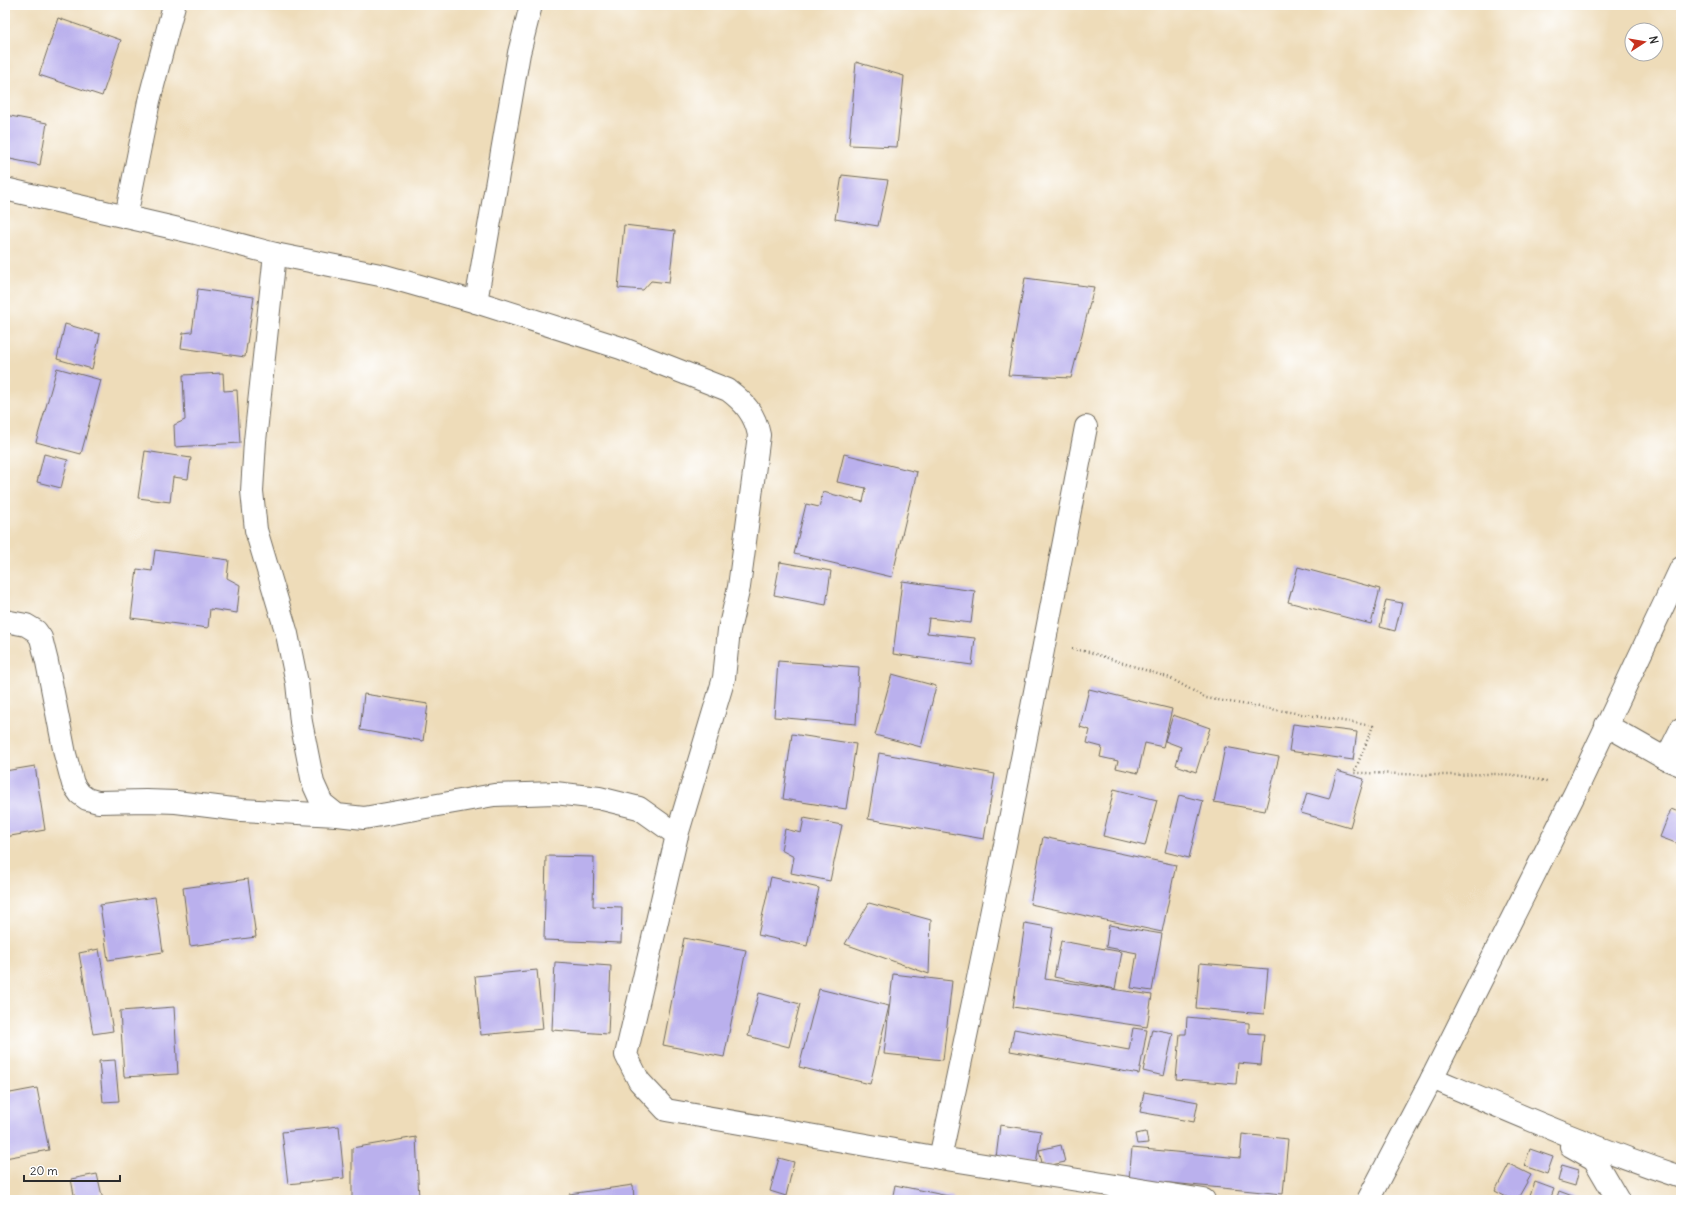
<svg xmlns="http://www.w3.org/2000/svg" width="1686" height="1205" font-family="Delius,sans-serif">
<rect width="100%" height="100%" fill="#fff"/>
<filter id="ink" filterUnits="userSpaceOnUse"><feTurbulence type="fractalNoise" baseFrequency=".025" numOctaves="2"/><feDisplacementMap in="SourceGraphic" scale="8" xChannelSelector="R" yChannelSelector="G"/><feConvolveMatrix kernelMatrix="1 2 1 2 8 2 1 2 1" color-interpolation-filters="sRGB"/></filter>
<filter id="wash" filterUnits="userSpaceOnUse"><feTurbulence type="fractalNoise" baseFrequency=".012" numOctaves="4" result="noise"/><feDisplacementMap in="SourceGraphic" scale="16" xChannelSelector="R" yChannelSelector="G"/><feGaussianBlur stdDeviation="0.9" result="paint"/><feColorMatrix in="noise" values="0 0 0 0 0 0 0 0 0 0 0 0 0 0 0 0 0 1.4 0 .05"/><feComposite in="paint" operator="in"/></filter>
<g filter="url(#wash)">
<rect width="100%" height="100%" fill="#eedcb9"/>
<g id="blocks">
<!-- building -->
<g fill="#bab0ed">
<polygon points="58,18 121,40 102,96 39,75"/>
<polygon points="856,62 904,76 897,147 849,145"/>
<polygon points="5,115 47,123 40,165 5,158"/>
<polygon points="842,175 888,180 878,226 835,219"/>
<polygon points="624,225 675,231 669,283 651,281 643,290 618,288"/>
<polygon points="1025,278 1094,287 1071,378 1008,375"/>
<polygon points="198,289 254,297 245,357 181,348 183,333 192,332"/>
<polygon points="65,324 100,334 92,369 57,359"/>
<polygon points="57,368 101,380 81,454 36,442"/>
<polygon points="223,373 224,391 237,390 240,443 175,447 174,425 185,420 183,375"/>
<polygon points="145,451 191,458 188,479 173,477 170,502 138,498"/>
<polygon points="44,454 68,460 61,488 37,482"/>
<polygon points="844,454 917,472 892,577 794,554 806,504 819,507 823,492 863,502 866,488 837,482"/>
<polygon points="155,550 229,560 227,578 240,585 237,613 210,609 208,628 131,618 137,569 152,571"/>
<polygon points="780,562 831,571 826,605 774,595"/>
<polygon points="1298,567 1380,589 1371,624 1288,602"/>
<polygon points="902,581 975,591 971,623 929,618 927,633 975,638 972,665 893,654"/>
<polygon points="1386,600 1402,603 1395,631 1380,627"/>
<polygon points="778,661 859,667 856,724 774,717"/>
<polygon points="892,674 936,686 921,747 875,735"/>
<polygon points="1089,689 1172,709 1163,747 1145,743 1138,773 1116,768 1118,761 1100,757 1102,747 1087,743 1090,730 1080,727"/>
<polygon points="364,694 428,704 423,741 360,730"/>
<polygon points="1173,715 1210,728 1196,772 1176,765 1181,747 1165,741"/>
<polygon points="1293,724 1357,732 1353,760 1289,751"/>
<polygon points="792,734 856,744 846,809 783,799"/>
<polygon points="1225,747 1279,757 1265,811 1214,802"/>
<polygon points="879,753 995,774 984,839 868,819"/>
<polygon points="35,766 45,830 5,837 5,771"/>
<polygon points="1337,771 1364,779 1350,827 1301,813 1307,793 1329,799"/>
<polygon points="1114,789 1157,800 1145,846 1103,836"/>
<polygon points="1179,795 1203,801 1189,858 1165,852"/>
<polygon points="1671,809 1681,813 1681,845 1660,837"/>
<polygon points="804,818 842,825 830,881 791,873 794,857 781,850 785,829 801,833"/>
<polygon points="1043,837 1176,865 1162,932 1030,904"/>
<polygon points="546,856 594,857 593,906 622,907 621,943 544,940"/>
<polygon points="771,877 819,888 807,946 758,935"/>
<polygon points="248,879 256,937 190,946 183,888"/>
<polygon points="155,897 163,952 108,960 100,905"/>
<polygon points="869,903 931,920 929,974 845,944"/>
<polygon points="1025,923 1053,928 1045,979 1152,995 1147,1027 1013,1007"/>
<polygon points="1109,925 1162,934 1152,991 1131,988 1137,953 1106,947"/>
<polygon points="684,938 746,950 724,1057 663,1045"/>
<polygon points="1061,941 1122,952 1115,989 1054,977"/>
<polygon points="99,949 113,1031 93,1034 79,953"/>
<polygon points="555,962 611,966 608,1034 552,1030"/>
<polygon points="1200,963 1268,969 1264,1014 1196,1008"/>
<polygon points="537,970 543,1029 481,1035 475,976"/>
<polygon points="893,974 952,981 943,1060 884,1054"/>
<polygon points="819,989 889,1006 870,1084 799,1067"/>
<polygon points="759,993 800,1004 789,1047 748,1036"/>
<polygon points="174,1007 178,1074 124,1077 120,1011"/>
<polygon points="1187,1017 1249,1023 1249,1033 1264,1034 1261,1065 1238,1063 1236,1084 1176,1079 1180,1034 1186,1034"/>
<polygon points="1133,1028 1147,1030 1139,1074 1010,1051 1014,1029 1129,1050"/>
<polygon points="1152,1029 1173,1033 1164,1076 1143,1071"/>
<polygon points="115,1060 119,1101 103,1102 99,1061"/>
<polygon points="37,1088 49,1150 5,1158 5,1094"/>
<polygon points="1144,1092 1198,1102 1194,1122 1140,1112"/>
<polygon points="1000,1125 1041,1131 1036,1164 996,1158"/>
<polygon points="339,1126 344,1178 288,1184 282,1132"/>
<polygon points="1146,1132 1148,1143 1137,1144 1135,1134"/>
<polygon points="1242,1134 1288,1139 1283,1194 1129,1179 1132,1148 1240,1158"/>
<polygon points="416,1137 419,1200 352,1200 352,1148"/>
<polygon points="1061,1145 1065,1162 1043,1167 1039,1150"/>
<polygon points="1530,1149 1553,1157 1547,1174 1524,1166"/>
<polygon points="779,1158 794,1162 786,1196 770,1191"/>
<polygon points="1509,1164 1531,1175 1517,1200 1512,1200 1495,1191"/>
<polygon points="1562,1165 1579,1170 1575,1186 1558,1181"/>
<polygon points="97,1174 103,1200 75,1200 71,1179"/>
<polygon points="1535,1182 1554,1189 1550,1200 1528,1200"/>
<polygon points="633,1185 634,1200 569,1200 569,1194"/>
<polygon points="895,1185 953,1197 953,1200 892,1200"/>
<polygon points="1559,1191 1575,1197 1574,1200 1556,1200"/>
</g>
</g>
</g>
<g filter="url(#ink)">
<use href="#blocks" fill-opacity="0" stroke="#6f695d" stroke-width="1"/>
<g fill="none" stroke-linecap="round" stroke-linejoin="round">
<defs>
<g id="street">
<path d="M5,189L196,233L275,254L385,276L476,302L621,348L728,390C744,402 755,414 759,435L739,587L729,630L724,678L677,835L626,1055L639,1081L666,1110L940,1158L1204,1200"/>
<polyline points="126,217 149,101 174,5"/>
<polyline points="275,254 255,441 252,491 256,530 287,634 297,683 301,722 313,783 322,803 337,815 364,818 494,795 555,793 599,798 639,808 677,835"/>
<polyline points="476,302 519,53 531,5"/>
<polyline points="5,621 26,625 36,631 41,638 47,662 65,754 73,784 80,794 87,799 98,802 146,801 176,802 241,810 337,815"/>
<polyline points="1606,725 1666,759 1681,765"/>
<polyline points="1666,759 1681,729"/>
<path d="M1432,1078C1514,1113 1596,1149 1681,1177"/>
<polyline points="1571,1146 1594,1159 1618,1200"/>
<path d="M940,1158C993,915 1039,671 1086,427"/>
</g>
<polyline id="secondary" points="1368,1200 1432,1078 1575,793 1681,568"/>
</defs>
<!-- street casing -->
<use href="#street" stroke="#6f695d" stroke-width="24"/>
<!-- secondary casing -->
<use href="#secondary" stroke="#6f695d" stroke-width="24"/>
<!-- path -->
<path stroke="#6f695d" stroke-width="2.5" stroke-dasharray="1 3" stroke-linecap="butt" d="M1072,649L1089,652L1170,678L1206,698L1373,726L1354,773C1384,773 1415,775 1446,775C1481,775 1515,770 1549,783"/>
<!-- street -->
<use href="#street" stroke="#fff" stroke-width="22"/>
<!-- secondary -->
<use href="#secondary" stroke="#fff" stroke-width="22"/>
</g>
</g>
<!-- margin -->
<rect width="1686" height="1205" fill="none" stroke="#fff" stroke-width="20"/>
<!-- north arrow -->
<g transform="translate(1644 42) rotate(78)"><circle r="19" fill="#ffffff" stroke="#aaaaaa"/>
<path d="M0-3L7 15L0 10L-7 15Z" fill="#c8321e"/>
<text y="-6" font-size="11" font-weight="bold" text-anchor="middle" fill="#2b2b2b">N</text>
</g>
<!-- scale -->
<path d="M24 1175v6h96v-6" fill="none" stroke="#2b2b2b" stroke-width="2"/>
<text x="30" y="1175" font-size="12" fill="#2b2b2b" stroke="#ffffff" stroke-width="3" paint-order="stroke">20 m</text>
</svg>
